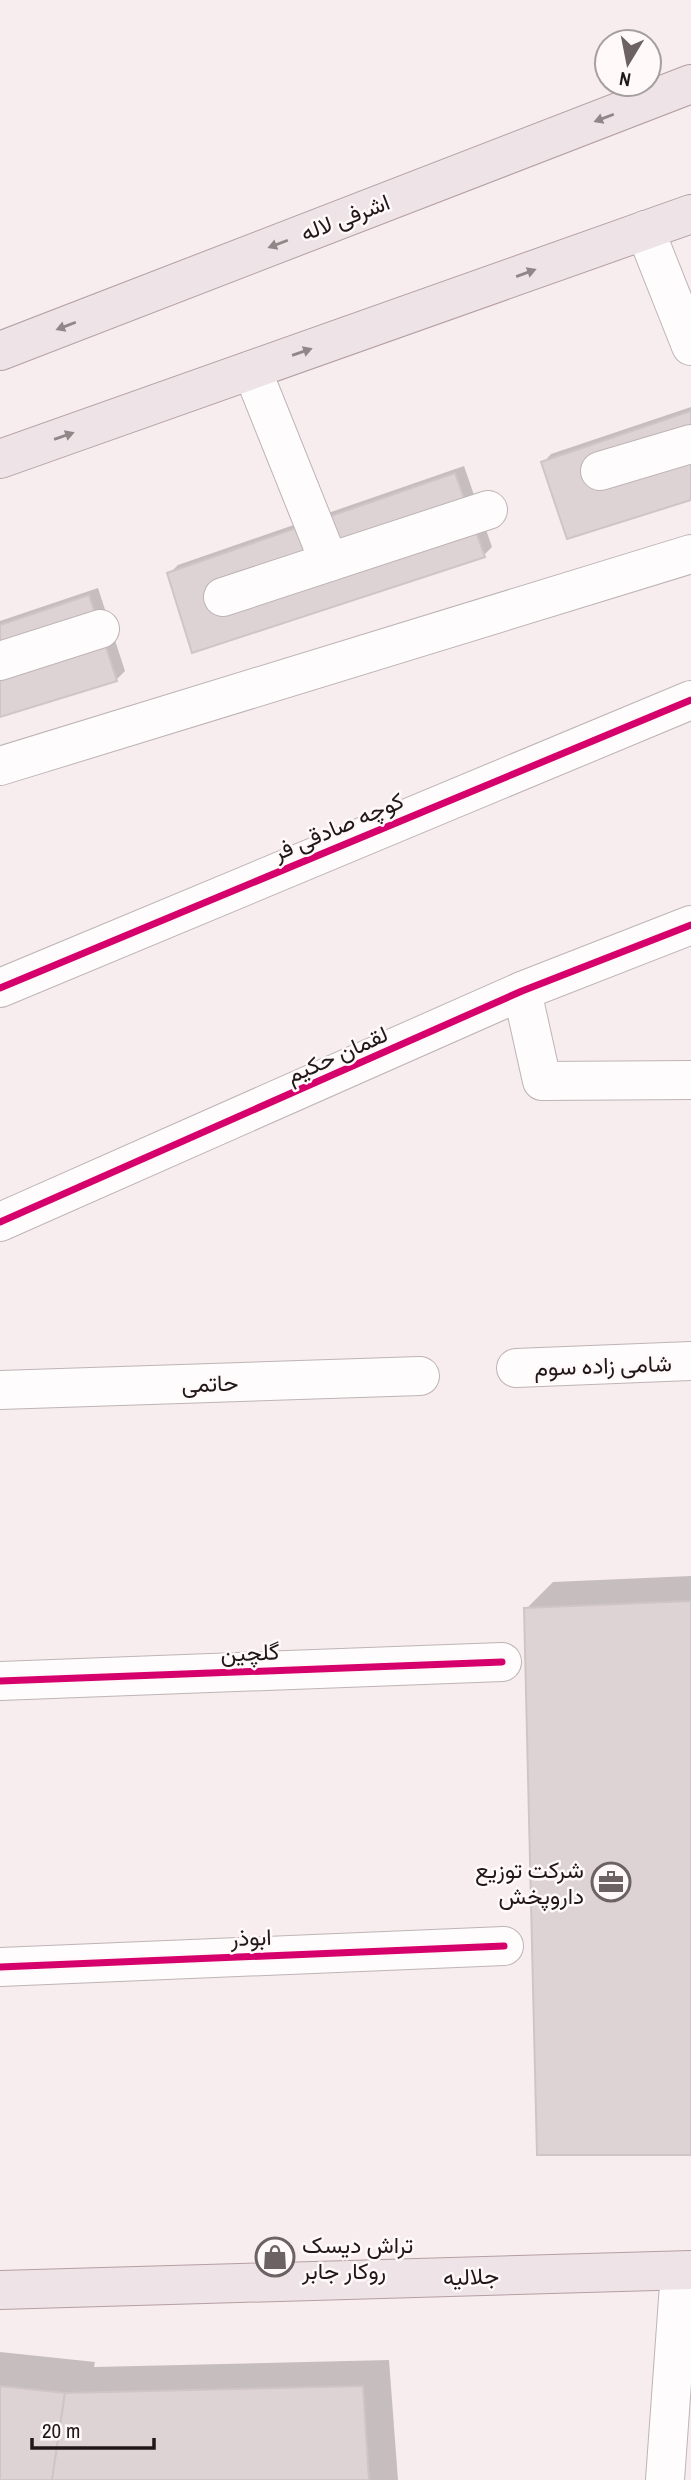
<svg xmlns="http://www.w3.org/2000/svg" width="691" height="2480" font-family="'Archivo Narrow',Vazirmatn,sans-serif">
<rect width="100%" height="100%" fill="#f8edee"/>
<!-- shadow -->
<g fill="#0003">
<polygon points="691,407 691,498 543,463 551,454"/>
<polygon points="464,466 492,547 484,555 169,574 178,565"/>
<polygon points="98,588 125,671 117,679 0,715 0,621"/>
<polygon points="691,1576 691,2154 526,1609 553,1582"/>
<polygon points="0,2352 95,2362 94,2367 389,2360 398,2480 0,2480"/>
</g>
<!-- building -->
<g fill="#ddd3d4" stroke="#cfc5c6" stroke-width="2">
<polygon points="691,411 691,500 567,539 541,462"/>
<polygon points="455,473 485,557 192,653 167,573"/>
<polygon points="89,595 117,681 0,717 0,625"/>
<polygon points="691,1601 691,2155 537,2155 524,1608"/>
<polygon points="0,2386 65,2393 52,2480 0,2480"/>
<polygon points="363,2386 369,2480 52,2480 65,2393"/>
</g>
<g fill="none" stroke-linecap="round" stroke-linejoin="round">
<defs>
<g id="minor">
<polyline points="645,230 691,346"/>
<polyline points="252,370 329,562"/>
<polyline points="600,471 691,444"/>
<polyline points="223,597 488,510"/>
<polyline points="0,661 100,629"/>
<polyline points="0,766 691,554"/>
<polyline points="0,988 691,700"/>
<polyline points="522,991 542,1081 691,1080"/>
<polyline points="0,1222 522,991 691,925"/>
<polyline points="516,1368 691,1361"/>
<polyline points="0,1390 420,1376"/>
<polyline points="0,1681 502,1662"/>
<polyline points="0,1967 504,1946"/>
<polyline points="665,2480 680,2271"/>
</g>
<g id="major">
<polyline points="0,351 691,84"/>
<polyline points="0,459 691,214"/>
<polyline points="0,2290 691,2270"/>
</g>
</defs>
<!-- minor casing -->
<use href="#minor" stroke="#beb4b5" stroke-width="40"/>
<!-- major casing -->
<use href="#major" stroke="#b49fa3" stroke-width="40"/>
<!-- minor -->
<use href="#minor" stroke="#fefcfc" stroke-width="38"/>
<!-- major -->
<use href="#major" stroke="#eee3e6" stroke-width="38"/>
<defs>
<g id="cycleway">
<polyline points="0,988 691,700"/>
<polyline points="0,1222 522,991 691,925"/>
<polyline points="0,1681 502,1662"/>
<polyline points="0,1967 504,1946"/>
</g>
</defs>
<!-- cycleway casing -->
<use href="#cycleway" stroke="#fff9fa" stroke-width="11"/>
<!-- cycleway -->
<use href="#cycleway" stroke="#d6006c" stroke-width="7"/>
</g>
<!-- one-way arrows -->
<defs><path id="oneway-solid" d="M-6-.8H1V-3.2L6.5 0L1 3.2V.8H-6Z" transform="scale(1.75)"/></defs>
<g fill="#918789">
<use href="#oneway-solid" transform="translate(604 118) rotate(159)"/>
<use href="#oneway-solid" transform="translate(278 244) rotate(159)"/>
<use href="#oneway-solid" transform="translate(526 273) rotate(-20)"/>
<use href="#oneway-solid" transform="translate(66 326) rotate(159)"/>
<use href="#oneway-solid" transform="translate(302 352) rotate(-19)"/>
<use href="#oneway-solid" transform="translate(64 436) rotate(-19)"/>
</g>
<!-- icons -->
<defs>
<symbol id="office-ring" viewBox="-11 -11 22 22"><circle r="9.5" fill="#fff9fa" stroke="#6c6263" stroke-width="1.5"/><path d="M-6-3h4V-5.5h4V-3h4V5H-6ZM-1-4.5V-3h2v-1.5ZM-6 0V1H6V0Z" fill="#6c6263"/></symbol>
<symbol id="shop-ring" viewBox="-11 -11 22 22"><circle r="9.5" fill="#fff9fa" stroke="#6c6263" stroke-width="1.5"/><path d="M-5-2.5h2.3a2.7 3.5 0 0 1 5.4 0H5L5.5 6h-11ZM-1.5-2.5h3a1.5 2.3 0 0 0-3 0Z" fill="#6c6263"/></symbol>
</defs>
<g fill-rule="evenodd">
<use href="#office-ring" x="589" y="1860" width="44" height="44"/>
<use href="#shop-ring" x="253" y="2235" width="44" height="44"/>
</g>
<g text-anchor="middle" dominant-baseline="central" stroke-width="5" stroke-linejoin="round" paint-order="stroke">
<!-- street labels -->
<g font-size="23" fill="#201718" stroke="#fff9fa">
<text transform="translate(345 217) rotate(-21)">اشرفی لاله</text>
<text transform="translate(338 826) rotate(-23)">کوچه صادقی فر</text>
<text transform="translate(337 1054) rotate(-24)">لقمان حکیم</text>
<text transform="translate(603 1365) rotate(-2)">شامی زاده سوم</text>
<text transform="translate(210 1383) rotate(-2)">حاتمی</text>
<text transform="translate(250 1652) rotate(-2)">گلچین</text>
<text transform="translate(251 1937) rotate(-2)">ابوذر</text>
<text transform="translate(471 2276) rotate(-2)">جلالیه</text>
</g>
<!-- poi labels -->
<g font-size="23" fill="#201718" stroke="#fff9fa" text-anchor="end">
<text x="584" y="1869">شرکت توزیع<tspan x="584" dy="26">داروپخش</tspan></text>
<text x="302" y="2244" text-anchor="start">تراش دیسک<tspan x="302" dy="26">روکار جابر</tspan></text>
</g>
</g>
<!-- north arrow -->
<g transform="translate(628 63) rotate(190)"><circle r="33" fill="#fff9fa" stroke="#a69fa0" stroke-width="2"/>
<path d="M0-5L12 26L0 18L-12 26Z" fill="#6c6263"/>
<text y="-10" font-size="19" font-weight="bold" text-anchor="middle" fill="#201718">N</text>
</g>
<!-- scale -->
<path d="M32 2438v10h122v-10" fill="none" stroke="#201718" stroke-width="3.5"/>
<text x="42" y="2438" font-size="21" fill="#201718" stroke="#fff9fa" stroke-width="5" paint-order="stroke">20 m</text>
</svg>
